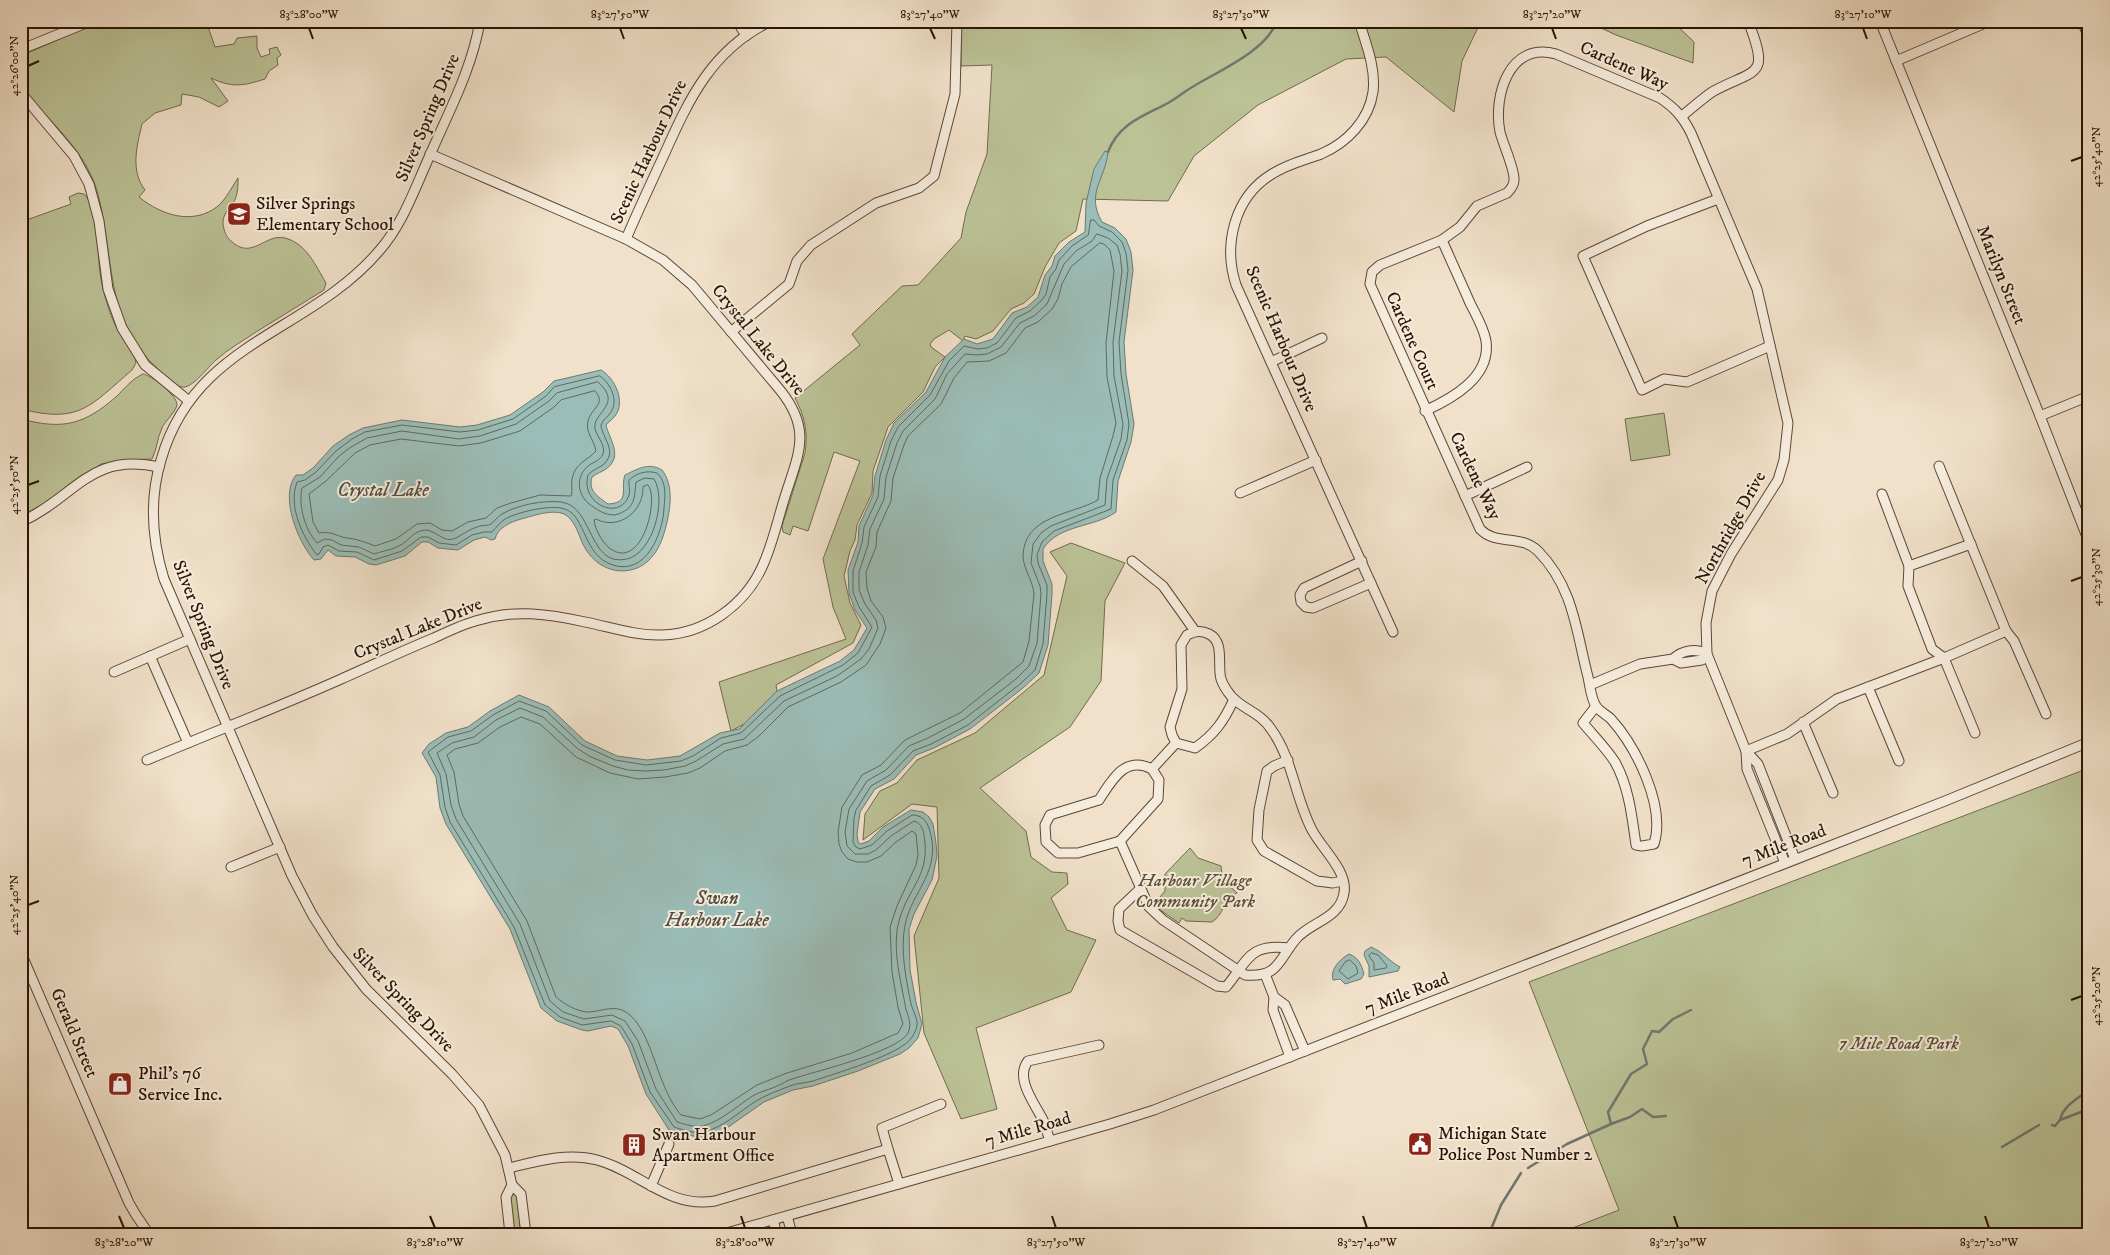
<svg xmlns="http://www.w3.org/2000/svg" width="2110" height="1255" font-family="'IM FELL DW Pica',serif">
<rect width="100%" height="100%" fill="#f1e1ca"/>
<filter id="stains"><feTurbulence type="fractalNoise" baseFrequency=".004" numOctaves="4"/><feColorMatrix values="0 0 0 0 .2 0 0 0 0 .09 0 0 0 0 .02 0 0 0 .5 -.17"/></filter>
<radialGradient id="worn" r=".72"><stop offset=".6" stop-color="#630" stop-opacity="0"/><stop offset="1" stop-color="#630" stop-opacity=".3"/></radialGradient>
<!-- green -->
<g fill="#bbc296" stroke="#726a4c">
<path d="M100,21H206L215,47L234,44L237,38L257,36V48L261,57L270,54L269,49L277,47L281,55L277,58L278,65L269,71L265,79C243,86 232,88 211,78L228,101L219,107L199,97L182,94L181,105L155,113L142,124C137,146 130,170 145,190L139,197C161,215 193,226 218,206C226,199 232,187 238,178C238,184 238,191 236,197C233,207 222,212 223,224C224,231 226,237 231,241C252,261 265,233 285,238C307,244 315,265 326,283L324,290C301,304 279,318 256,332C243,341 228,349 216,360C208,367 192,389 182,387C174,386 164,375 158,369C103,319 115,255 97,191C88,160 65,136 44,113C37,105 25,94 21,83C19,75 21,64 21,56Z"/>
<path d="M961,21H1481L1462,61L1454,112L1386,57L1346,59L1258,105L1194,156L1168,201L1083,199L1076,231L1059,243L1045,267L1034,294L1024,303L1011,309L993,331L976,339L965,336L963,341L949,330L934,339L930,344L931,347L945,357L935,367L923,392L888,427L873,471L872,493L857,525L855,540L850,551L844,576L850,603L861,625L853,643L776,685L777,691L746,723L731,731L719,682L846,639L833,607L823,559L860,461L834,452L808,531L793,526L790,535L783,532L782,526L805,453C808,432 805,417 795,398L860,345L852,334L902,286L918,285L961,238L966,212L987,154L992,65L961,66Z"/>
<polygon points="1586,21 1672,21 1694,42 1693,63 1616,35"/>
<path d="M78,193L84,194C99,207 97,259 101,279C104,295 109,312 116,327C121,338 135,351 136,363L132,370C90,406 80,424 21,409V222L71,204L69,197Z"/>
<path d="M143,374C151,375 178,396 177,405C175,413 165,421 162,428C157,438 157,450 152,459L124,460L101,464L41,505L21,516V419C63,430 84,425 117,396C124,389 133,378 143,374Z"/>
<polygon points="1664,413 1670,455 1631,461 1625,419"/>
<polygon points="1071,543 1125,563 1105,601 1101,681 1070,727 980,788 1026,831 1031,857 1052,872 1067,873 1068,884 1051,898 1067,930 1096,940 1071,992 976,1028 997,1109 961,1119 924,1033 914,936 939,878 937,807 912,804 863,840 865,814 880,791 897,783 917,760 975,733 1044,675 1067,576 1050,552"/>
<polygon points="2089,768 2089,1234 1557,1234 1619,1210 1529,982"/>
<path d="M1190,848L1198,858L1221,866L1223,880L1237,893C1223,899 1224,915 1212,922L1186,921L1182,918L1179,923L1159,909L1165,902L1160,897L1165,891V874Z"/>
<polygon points="513,1194 517,1196 521,1234 514,1234 510,1197"/>
</g>
<!-- water -->
<g fill="#9bbdb7" stroke="#6e796f">
<path d="M1105,151L1108,152C1106,178 1085,193 1102,222L1115,228L1126,239L1131,252L1133,270L1124,342L1126,374L1134,424L1131,442L1118,481L1116,512C1094,528 1059,524 1043,549V561L1052,584V594L1048,645L1039,673L1023,688L970,729L934,748L916,755L894,779L875,789L860,812L857,834L858,842L861,844L869,841L883,827L911,810L923,812L929,817L933,824L936,843L937,856L932,880L914,914L909,929L910,970L916,1002L922,1024L918,1038L909,1048L900,1054L858,1071L813,1086L793,1090L764,1102L724,1130L701,1138L669,1130L646,1094L628,1046L618,1029L611,1026L588,1031L582,1030L557,1021L541,1008L510,929L446,824L440,808L436,777L422,753L429,744L446,733L468,727L490,711L519,695L549,707L585,741L617,756L647,760L680,756L720,733L739,729L777,691L840,661L854,650L867,628L855,610L849,593L848,570L858,542L859,526L873,495L875,476L886,440L894,423L926,392L945,357L964,339L977,344L993,339L1012,313L1027,307L1038,297L1045,275L1052,266L1055,256L1069,242L1085,232L1086,203L1094,169Z"/>
<path d="M601,370C615,378 626,402 615,416C612,420 608,422 606,425C609,439 624,456 606,469C602,472 597,473 592,477C588,491 597,496 608,504C631,503 620,488 625,475C637,469 649,462 662,470C673,484 671,505 667,522C663,540 656,560 637,568C617,576 596,567 585,548C579,538 577,523 566,515C554,508 533,516 521,519C511,522 498,527 495,539L491,540L485,537L474,540L458,550L438,548L428,542H422L405,556L376,565L369,564L355,557L336,556L328,550L321,559L314,560C298,542 279,496 296,475H303L313,468L333,446L349,435L363,428L402,420L460,427L477,425L510,415L543,392L554,381Z"/>
<path d="M1371,947C1383,952 1389,961 1400,967L1398,971L1369,977V966L1364,955L1365,951Z"/>
<path d="M1349,954C1359,958 1361,964 1364,974L1361,979L1345,984L1340,979L1333,980C1330,969 1340,959 1349,954Z"/>
</g>
<g fill="none" stroke-linecap="round" stroke-linejoin="round">
<!-- shore -->
<g stroke="#62685c" stroke-width="1">
<path d="M1091,220H1094L1099,226L1112,232L1122,242L1126,253L1128,270L1119,342L1121,374L1129,424L1127,440L1113,480L1111,509L1054,531L1042,542L1037,555L1038,563L1047,585V594L1043,644L1035,670L1020,684L968,725L931,744L913,751L890,775L871,786L856,810L854,818L853,842L856,847L860,849L872,845L887,831L912,815C921,815 926,820 929,828C943,871 912,890 905,925C900,949 906,980 911,1004C913,1011 918,1019 917,1026C916,1030 914,1034 912,1037C903,1054 833,1074 813,1081C806,1083 797,1083 790,1086C779,1090 766,1095 756,1101C739,1112 724,1127 704,1132C695,1134 683,1130 674,1127L650,1092L632,1044L621,1026L611,1021L582,1025L560,1017L545,1005L514,927L450,822L445,807L440,775L428,752L448,737L471,731L493,715L519,701L546,711L582,745L615,760L646,765L681,761L693,756L721,738L741,733L780,696L843,665L858,653L872,627L859,607L853,592V571L862,543L864,527L878,497L880,476L891,441L898,427L930,395L949,361L964,346L978,349L987,348L997,343L1016,318L1030,311L1042,300L1046,294L1050,277L1056,269L1059,260L1072,246L1088,235Z"/>
<path d="M1097,234L1108,238L1117,245L1120,254L1122,271L1113,342L1114,376L1123,424L1121,439L1107,479L1105,505L1051,526L1041,533L1033,544L1031,563L1040,586L1041,594L1037,643L1029,666L1016,679L964,719L928,738L909,746L886,770L867,781L849,809L845,832L847,846L855,854H868L876,850L891,836L914,821C921,823 923,829 924,835C931,876 908,887 899,921C892,947 900,978 905,1004C906,1014 913,1022 908,1033C898,1052 812,1072 789,1080C786,1081 783,1084 779,1085C770,1090 760,1091 751,1097C736,1107 721,1121 703,1126C695,1128 685,1124 677,1122L656,1089L638,1041L625,1021L612,1015L584,1019L563,1012L550,1001L520,924L456,819L451,805L446,774L437,753L452,743L474,737L496,720L520,708L543,717L578,749L591,757L613,766L628,770L646,771L664,770L685,766L696,761L723,744L744,739L784,701L837,676L861,659L869,649L878,628L876,620L865,604L859,590V572L868,545L870,529L884,499L886,477L897,443L903,431L935,399L947,374L965,354L977,355L987,354L1001,347L1020,323L1034,316L1047,304L1064,264L1076,251L1092,241Z"/>
<path d="M1100,243L1104,244L1110,250L1114,271L1106,343L1107,377L1116,423L1113,436L1100,478L1098,500C1072,515 1023,515 1023,557C1024,570 1033,581 1034,594L1029,641L1023,662L960,713L905,740L881,765L862,775L842,807L838,832L839,844L842,852L848,859L857,862H867L881,856L896,842L912,831L916,834L918,855L916,865L897,906L890,927L892,972L898,1007L903,1024L898,1033L852,1053L787,1073L757,1085L711,1115L700,1119L681,1115C657,1087 654,1038 631,1016C616,1002 603,1012 587,1012C576,1011 564,1004 556,997L527,921L463,816L459,804L454,772L447,755L455,749L478,743L500,727L521,717L540,724L576,757L610,773L638,779L665,777L688,773L700,768L725,751L747,745L759,736L788,707L841,682L866,665L880,644L886,628L883,617L871,601L867,588L866,572L876,547L877,532L891,501L893,478L904,445L908,436L941,404L954,378L967,362L989,361L1006,353L1025,328L1038,322L1052,309L1058,299L1062,284L1071,267Z"/>
<path d="M600,376C610,383 619,400 611,412C608,417 603,419 601,425C602,438 617,450 605,463C600,468 593,469 588,475C580,504 620,522 629,495C631,490 628,485 629,480C637,473 646,470 657,473C667,482 665,496 664,508C663,533 646,576 613,565C583,556 586,516 565,509C551,504 518,512 505,519C500,522 496,528 492,532H484L472,535L456,545L439,543L428,537H421L402,551L374,560L357,552L339,551L328,545L323,547L319,554L317,555C302,536 288,506 297,482L305,480L316,472L336,451L352,439L365,432L402,425L460,432L478,430L513,419L546,396L554,387Z"/>
<path d="M598,382C624,405 592,412 595,429C597,437 606,445 603,454C600,461 593,462 588,466C576,476 577,493 588,503C597,510 604,515 615,515C636,509 634,498 636,482L645,478L654,479C667,500 653,553 627,559C588,568 594,506 561,502C543,500 517,505 502,514C497,517 495,521 491,524C488,526 484,525 480,526C470,529 465,533 456,538C444,544 436,530 425,530C413,531 409,541 399,546C392,550 382,551 374,554L359,547L341,545L332,540L325,539L317,543C305,530 298,505 302,488L320,477L339,456L351,447L367,438L402,431L459,439L480,436L516,424L549,401L557,393Z"/>
<path d="M595,391C607,404 591,408 588,421C585,432 594,440 596,451C587,461 575,463 572,479C571,485 573,491 571,496L540,495L511,503L497,508L486,518L468,522L452,531L442,530L430,523L417,524L396,539L375,546C365,542 357,539 347,538C335,536 333,531 319,533L313,522L309,494L326,481L355,453L370,445L401,439L459,446L481,443L520,431L554,407L561,400Z"/>
<path d="M648,485C660,497 642,575 608,547C601,540 595,529 594,520L596,519C619,531 644,511 643,487Z"/>
<polygon points="1372,953 1378,955 1387,966 1386,968 1374,970 1374,963 1369,956"/>
<polygon points="1350,960 1356,966 1358,973 1348,979 1339,971 1345,962"/>
</g>
<!-- stream -->
<g stroke="#6e796f" stroke-width="2.5">
<path d="M1108,152C1119,123 1144,116 1168,103C1177,98 1185,91 1194,86C1220,70 1266,51 1277,21"/>
<path d="M2060,1120C2063,1106 2078,1098 2089,1090"/>
<polyline points="1611,1124 1630,1117 1642,1109 1653,1117 1666,1116"/>
<polyline points="2052,1125 2055,1126 2060,1120 2081,1112 2089,1105"/>
<polyline points="2002,1147 2039,1125"/>
<polyline points="1528,1168 1567,1144 1611,1124 1608,1112 1631,1074 1647,1064 1643,1049 1652,1031 1659,1032 1673,1019 1691,1010"/>
<polyline points="1489,1234 1501,1205 1521,1173"/>
</g>
<defs>
<g id="minor">
<path d="M480,21C472,69 449,111 430,155C415,188 403,224 379,251C308,334 195,341 161,460C149,500 152,540 164,579L292,876L313,916L333,947L366,989L452,1074L479,1105L505,1155L512,1185L521,1194L526,1234"/>
<polyline points="737,21 746,36"/>
<path d="M1359,21C1366,44 1376,68 1373,92C1369,120 1347,143 1321,154C1305,160 1287,164 1272,174C1234,197 1223,245 1236,285L1393,632"/>
<polyline points="1880,21 2040,416 2089,542"/>
<polyline points="2082,21 2089,38"/>
<polyline points="27,47 91,21"/>
<polyline points="1896,61 1990,21"/>
<polyline points="21,93 74,156 89,184 99,221 108,289 122,328 145,365 189,401"/>
<path d="M1682,116C1692,108 1702,99 1712,92C1756,68 1771,79 1748,21"/>
<polyline points="1718,199 1647,226 1583,256 1642,390 1664,379 1687,382 1770,346"/>
<path d="M626,239C638,211 651,183 664,155C689,99 712,49 771,21"/>
<polyline points="731,332 789,284 797,261 811,245 876,203 919,188 934,176 955,94 957,21"/>
<polyline points="1271,362 1322,338"/>
<path d="M1425,411C1453,398 1491,377 1486,341C1484,328 1476,315 1470,303C1461,282 1451,261 1442,240"/>
<polyline points="2040,416 2089,396"/>
<polyline points="1939,466 2006,631 2014,641 2046,714"/>
<polyline points="1240,493 1316,460"/>
<polyline points="1882,494 1909,566 1908,586 1932,649 1944,658 1975,733"/>
<polyline points="1465,496 1527,467"/>
<path d="M21,522C76,497 89,452 159,467"/>
<polyline points="1132,561 1163,586 1195,631"/>
<polyline points="1362,561 1304,588 1300,595 1301,602 1306,607 1313,608 1371,583"/>
<polyline points="1909,566 1971,544"/>
<polyline points="150,656 188,743"/>
<polyline points="114,672 190,639"/>
<path d="M1590,685L1640,664L1673,659L1681,663L1702,660L1707,654C1696,648 1682,650 1673,659"/>
<polyline points="1868,687 1899,761"/>
<path d="M1596,706L1583,723C1593,735 1606,748 1615,762C1629,787 1632,817 1636,845L1642,846L1654,844C1666,806 1636,747 1611,719C1607,715 1599,711 1596,706C1591,699 1590,686 1588,677C1576,631 1574,588 1538,551C1521,534 1496,546 1480,529L1370,284L1372,272L1380,265L1442,240L1460,227L1477,206L1507,193C1511,189 1514,185 1514,180C1515,170 1503,144 1500,132C1493,96 1509,41 1556,54L1660,98C1675,108 1683,117 1691,133L1757,289L1788,423L1784,460L1778,480L1731,554L1712,591L1706,623L1707,654L1746,751L1758,764L1795,859"/>
<polyline points="1803,722 1833,793"/>
<path d="M1176,743L1195,748C1215,734 1224,721 1234,699"/>
<polyline points="1746,751 1787,734 1837,699 1944,658 2006,631"/>
<polyline points="1746,751 1747,769 1785,863"/>
<path d="M147,760C211,733 276,708 339,680C371,666 402,651 434,638C449,631 463,624 479,620C515,609 549,614 585,622C610,627 636,636 662,635C706,634 746,604 763,565C772,545 777,523 783,503C797,456 814,432 780,390L692,285L663,260L626,239L430,154"/>
<polyline points="1288,760 1274,766 1267,771 1259,810 1257,840 1264,851 1317,881 1333,883 1342,881"/>
<path d="M1120,841L1149,907L1163,920L1245,975C1279,978 1278,960 1296,939C1310,922 1340,919 1344,893C1348,871 1322,849 1312,830C1295,798 1293,759 1271,729C1260,712 1242,709 1231,696C1227,691 1223,685 1221,679C1217,665 1225,642 1209,634C1201,630 1195,631 1187,635L1181,645L1182,689L1170,727L1172,735L1176,743"/>
<path d="M1120,841L1078,853H1058L1046,842L1045,825L1050,815L1099,800C1112,780 1125,755 1152,769L1176,743"/>
<polyline points="1120,841 1158,799 1159,780 1152,769"/>
<polyline points="231,867 280,847"/>
<path d="M1140,889L1119,909L1118,921L1120,930L1217,986L1226,987C1248,961 1248,943 1289,948"/>
<polyline points="21,953 129,1203 136,1215 149,1234"/>
<polyline points="1265,974 1274,997 1273,1010 1290,1057"/>
<polyline points="1274,997 1285,1005 1305,1051"/>
<path d="M1050,1141C1048,1135 1046,1128 1044,1122C1036,1105 1014,1079 1028,1061L1099,1045"/>
<polyline points="888,1149 882,1128 941,1104"/>
<path d="M509,1168C537,1161 568,1152 597,1160C639,1171 668,1209 715,1201L888,1149L899,1184"/>
<polyline points="651,1186 669,1144"/>
<polyline points="787,1216 792,1234"/>
<polyline points="773,1220 777,1234"/>
<polyline points="510,1234 506,1197 512,1185"/>
<polyline points="723,1234 1110,1124 1154,1110 1945,801 2089,742"/>
</g>
</defs>
<!-- minor casing -->
<use href="#minor" stroke="#5c4634" stroke-width="11"/>
<!-- minor -->
<use href="#minor" stroke="#f6ecdd" stroke-width="9"/>
</g>
<!-- ticks -->
<path fill="none" stroke="#2a1302" stroke-width="2" d="M309,28L313,39M620,28L624,39M930,28L935,39M1241,28L1246,39M1552,28L1556,39M1863,28L1867,39M28,66L39,61M2071,161L2082,157M28,485L39,481M2071,581L2082,577M28,905L39,901M2071,1000L2082,996M119,1216L124,1228M430,1216L435,1228M741,1216L745,1228M1052,1216L1056,1228M1363,1216L1367,1228M1674,1216L1678,1228M1985,1216L1989,1228"/>
<!-- icons -->
<defs>
<symbol id="school-square" viewBox="-11 -11 22 22"><rect x="-9" y="-9" width="18" height="18" rx="4" fill="#8f2418" stroke="#f6ecdd"/><path d="M0-5L7-2L0 1L-7-2ZM-4 1L0 2.5L4 1V4Q0 6-4 4Z" fill="#fff"/></symbol>
<symbol id="shop-square" viewBox="-11 -11 22 22"><rect x="-9" y="-9" width="18" height="18" rx="4" fill="#8f2418" stroke="#f6ecdd"/><path d="M-5-2.5h2.3a2.7 3.5 0 0 1 5.4 0H5L5.5 6h-11ZM-1.5-2.5h3a1.5 2.3 0 0 0-3 0Z" fill="#fff"/></symbol>
<symbol id="civic-square" viewBox="-11 -11 22 22"><rect x="-9" y="-9" width="18" height="18" rx="4" fill="#8f2418" stroke="#f6ecdd"/><path d="M-.6-6.5H3V-4.5H.6V-3L4-1V1h2V6H-6V1h2V-1L-.6-3ZM-1.2 2.5V6h2.4V2.5Z" fill="#fff"/></symbol>
<symbol id="building-square" viewBox="-11 -11 22 22"><rect x="-9" y="-9" width="18" height="18" rx="4" fill="#8f2418" stroke="#f6ecdd"/><path d="M-4-6H4V6H1V3H-1V6H-4ZM-2.5-4.3h1.7v1.8h-1.7ZM.8-4.3h1.7v1.8H.8ZM-2.5-1h1.7V.8h-1.7ZM.8-1h1.7V.8H.8Z" fill="#fff"/></symbol>
</defs>
<g fill-rule="evenodd">
<use href="#school-square" x="225" y="200" width="28" height="28"/>
<use href="#shop-square" x="106" y="1070" width="28" height="28"/>
<use href="#civic-square" x="1406" y="1130" width="28" height="28"/>
<use href="#building-square" x="620" y="1131" width="28" height="28"/>
</g>
<g text-anchor="middle" dominant-baseline="central" stroke-width="4" stroke-linejoin="round" paint-order="stroke">
<!-- street labels -->
<g font-size="18" fill="#2a1302" stroke="#f6ecdd">
<text transform="translate(1624 66) rotate(24)">Cardene Way</text>
<text transform="translate(428 118) rotate(-67)">Silver Spring Drive</text>
<text transform="translate(649 152) rotate(-65)">Scenic Harbour Drive</text>
<text transform="translate(2001 275) rotate(68)">Marilyn Street</text>
<text transform="translate(1281 339) rotate(67)">Scenic Harbour Drive</text>
<text transform="translate(758 340) rotate(51)">Crystal Lake Drive</text>
<text transform="translate(1412 341) rotate(66)">Cardene Court</text>
<text transform="translate(1475 476) rotate(64)">Cardene Way</text>
<text transform="translate(1731 528) rotate(-61)">Northridge Drive</text>
<text transform="translate(203 625) rotate(68)">Silver Spring Drive</text>
<text transform="translate(418 629) rotate(-22)">Crystal Lake Drive</text>
<text transform="translate(1784 846) rotate(-21)">7 Mile Road</text>
<text transform="translate(1407 994) rotate(-21)">7 Mile Road</text>
<text transform="translate(403 1000) rotate(46)">Silver Spring Drive</text>
<text transform="translate(74 1033) rotate(67)">Gerald Street</text>
<text transform="translate(1028 1130) rotate(-16)">7 Mile Road</text>
</g>
<!-- poi labels -->
<g font-size="18" fill="#2a1302" stroke="#f6ecdd" text-anchor="start">
<text x="256" y="204">Silver Springs<tspan x="256" dy="21">Elementary School</tspan></text>
<text x="138" y="1074">Phil's 76<tspan x="138" dy="21">Service Inc.</tspan></text>
<text x="1438" y="1134">Michigan State<tspan x="1438" dy="21">Police Post Number 2</tspan></text>
<text x="652" y="1135">Swan Harbour<tspan x="652" dy="21">Apartment Office</tspan></text>
</g>
<!-- park labels -->
<g font-size="18" font-style="italic" fill="#5d5036" stroke="#f6ecdd">
<text x="1195" y="881">Harbour Village<tspan x="1195" dy="21">Community Park</tspan></text>
<text x="1899" y="1044">7 Mile Road Park</text>
</g>
<!-- water labels -->
<g font-size="19" font-style="italic" fill="#524e41" stroke="#f6ecdd">
<text x="383" y="490">Crystal Lake</text>
<text x="717" y="898">Swan<tspan x="717" dy="22">Harbour Lake</tspan></text>
</g>
</g>
<!-- margin -->
<rect width="2110" height="1255" fill="none" stroke="#f1e1ca" stroke-width="55"/>
<rect x="28" y="28" width="2054" height="1200" fill="none" stroke="#2a1302" stroke-width="2"/>
<g font-size="12" text-anchor="middle" fill="#2a1302">
<text x="309" y="18">83°28'00"W</text>
<text x="620" y="18">83°27'50"W</text>
<text x="930" y="18">83°27'40"W</text>
<text x="1241" y="18">83°27'30"W</text>
<text x="1552" y="18">83°27'20"W</text>
<text x="1863" y="18">83°27'10"W</text>
<text transform="translate(14 66) rotate(-90)" y="4">42°26'00"N</text>
<text transform="translate(2096 157) rotate(-90)" y="4">42°25'40"N</text>
<text transform="translate(14 485) rotate(-90)" y="4">42°25'50"N</text>
<text transform="translate(2096 577) rotate(-90)" y="4">42°25'30"N</text>
<text transform="translate(14 905) rotate(-90)" y="4">42°25'40"N</text>
<text transform="translate(2096 996) rotate(-90)" y="4">42°25'20"N</text>
<text x="124" y="1246">83°28'20"W</text>
<text x="435" y="1246">83°28'10"W</text>
<text x="745" y="1246">83°28'00"W</text>
<text x="1056" y="1246">83°27'50"W</text>
<text x="1367" y="1246">83°27'40"W</text>
<text x="1678" y="1246">83°27'30"W</text>
<text x="1989" y="1246">83°27'20"W</text>
</g>
<rect width="100%" height="100%" filter="url(#stains)"/>
<rect width="100%" height="100%" fill="url(#worn)"/>
</svg>
